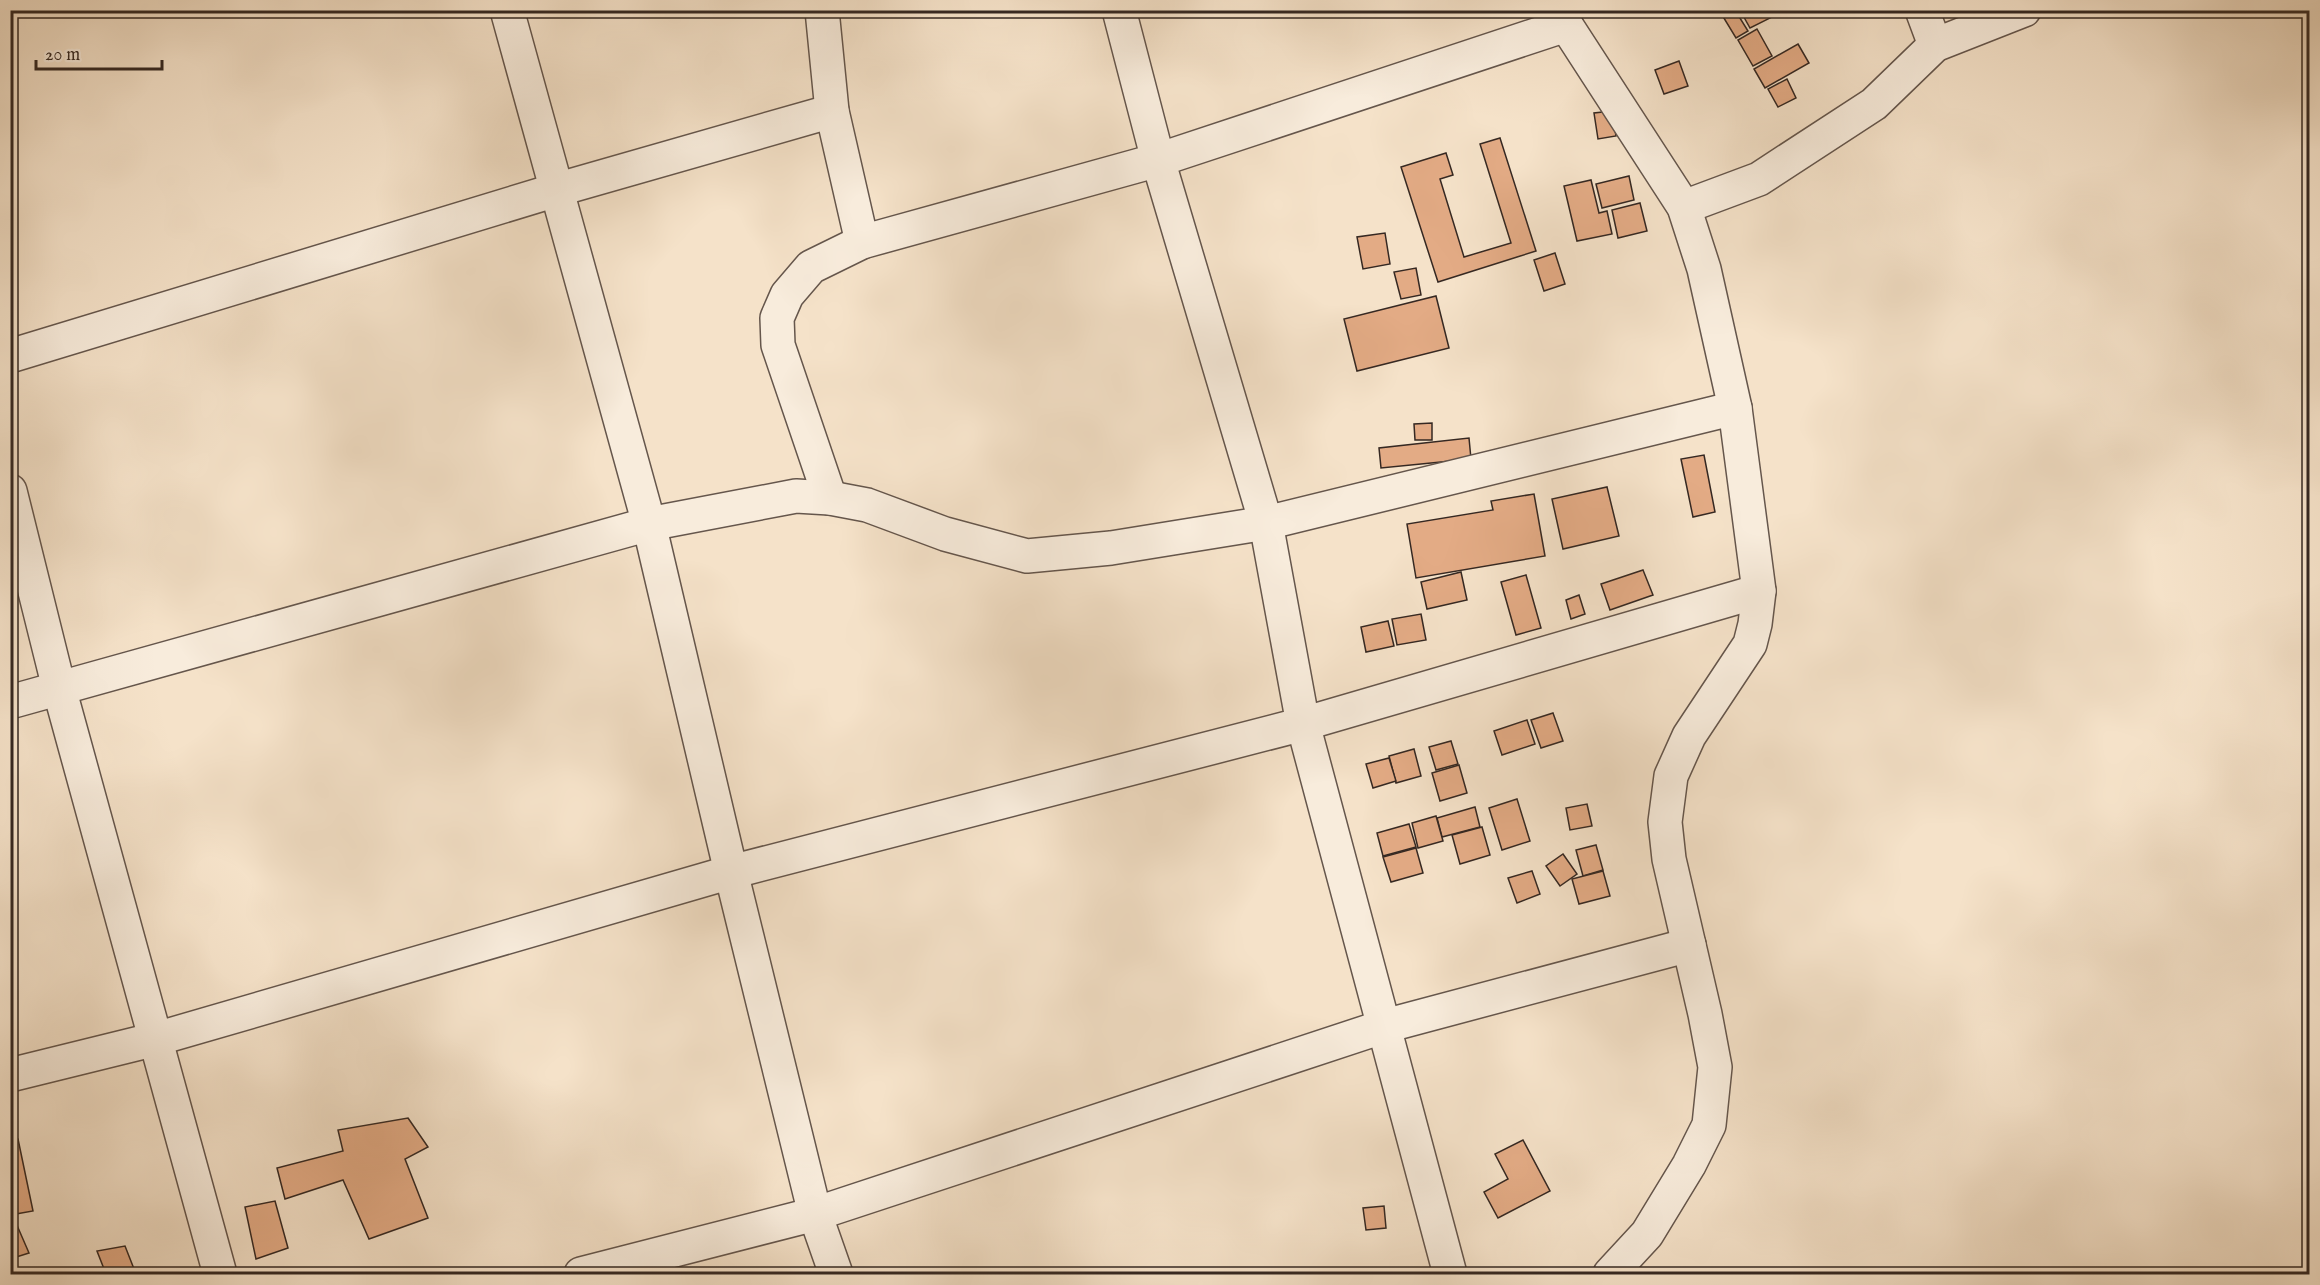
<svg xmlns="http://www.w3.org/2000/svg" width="2320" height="1285" font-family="'IM FELL English',serif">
<rect width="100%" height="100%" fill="#f5e2c9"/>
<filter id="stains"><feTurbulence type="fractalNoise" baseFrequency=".00333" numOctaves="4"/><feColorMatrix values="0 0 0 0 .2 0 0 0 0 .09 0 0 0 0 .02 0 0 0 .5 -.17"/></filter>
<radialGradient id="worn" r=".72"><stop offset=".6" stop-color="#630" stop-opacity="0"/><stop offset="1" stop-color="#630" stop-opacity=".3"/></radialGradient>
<!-- building -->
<g fill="#e3ab85" stroke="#352822" stroke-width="1.5">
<polygon points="1719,10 1735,10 1748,31 1736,38"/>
<polygon points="1740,10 1781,10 1782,12 1750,28"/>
<polygon points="1757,29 1772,56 1753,66 1738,40"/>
<polygon points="1798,44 1809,63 1765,88 1754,69"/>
<polygon points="1679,61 1688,86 1664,94 1655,70"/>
<polygon points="1787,79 1796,98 1778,107 1768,89"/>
<polygon points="1612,111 1616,136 1598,139 1594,113"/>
<polygon points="1500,138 1536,251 1438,282 1401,167 1446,153 1453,175 1440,179 1464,257 1511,243 1480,144"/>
<polygon points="1629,176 1634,200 1602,208 1596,184"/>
<polygon points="1591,180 1599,213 1607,211 1612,234 1577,241 1564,186"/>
<polygon points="1640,203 1647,231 1618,238 1612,210"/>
<polygon points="1385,233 1390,264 1363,269 1357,237"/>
<polygon points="1555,253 1565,284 1544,291 1534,260"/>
<polygon points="1416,268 1421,295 1401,299 1394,272"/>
<polygon points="1436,296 1449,348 1357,371 1344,319"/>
<polygon points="1432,423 1432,440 1415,440 1414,424"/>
<polygon points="1469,438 1471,459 1381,468 1379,448"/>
<polygon points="1704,455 1715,512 1693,517 1681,459"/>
<polygon points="1607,487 1619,536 1563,549 1552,499"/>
<polygon points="1534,494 1545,556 1416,578 1407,524 1493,510 1491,501"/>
<polygon points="1643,570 1653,595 1610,610 1601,584"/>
<polygon points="1461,572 1467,600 1427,609 1421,582"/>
<polygon points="1526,575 1541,628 1516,635 1501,582"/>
<polygon points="1579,595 1585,614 1571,619 1566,600"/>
<polygon points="1421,614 1426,640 1397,645 1392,619"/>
<polygon points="1388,621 1394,646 1366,652 1361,627"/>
<polygon points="1553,713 1563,741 1541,748 1531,720"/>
<polygon points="1527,720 1535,744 1502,755 1494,731"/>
<polygon points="1451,741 1458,764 1436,770 1429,747"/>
<polygon points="1414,749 1421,776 1396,783 1389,756"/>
<polygon points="1389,758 1396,781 1373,788 1366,764"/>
<polygon points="1459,765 1467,793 1440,801 1432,773"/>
<polygon points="1517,799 1530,841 1502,850 1489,808"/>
<polygon points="1587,804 1592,826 1570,830 1566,808"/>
<polygon points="1475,807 1480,827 1442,837 1437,818"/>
<polygon points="1436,816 1443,841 1418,848 1412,823"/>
<polygon points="1409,824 1416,847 1383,856 1377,833"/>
<polygon points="1482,827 1490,855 1460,864 1452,835"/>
<polygon points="1596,845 1603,870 1583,876 1576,850"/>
<polygon points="1416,848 1423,873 1391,882 1383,857"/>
<polygon points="1563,854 1577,874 1560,886 1546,866"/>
<polygon points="1532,871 1540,894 1517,903 1508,878"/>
<polygon points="1603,871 1610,896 1579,904 1572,879"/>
<polygon points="408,1118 428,1147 405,1159 428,1218 369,1239 343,1180 285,1199 277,1168 343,1151 338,1130"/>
<polygon points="18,1139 33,1211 10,1215 10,1140"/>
<polygon points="1523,1140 1550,1191 1498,1218 1484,1192 1508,1179 1495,1154"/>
<polygon points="275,1201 288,1248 256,1259 245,1207"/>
<polygon points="1384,1206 1386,1228 1366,1230 1363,1208"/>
<polygon points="16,1223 29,1253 10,1259 10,1225"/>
<polygon points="125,1246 136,1274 106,1274 97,1251"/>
</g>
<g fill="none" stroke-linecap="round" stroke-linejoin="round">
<defs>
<g id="minor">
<polyline points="507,10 649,524 731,872 815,1214 836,1274"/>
<polyline points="822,10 832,111 862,242"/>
<polyline points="1119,10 1158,160 1266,523 1303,724 1450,1274"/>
<polyline points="1562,10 1566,25 1684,207 1704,269 1735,408 1759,591 1755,624 1750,644 1689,736 1671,776 1665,822 1669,859 1705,1014 1715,1067 1709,1125 1689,1165 1647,1234 1610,1274"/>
<polyline points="1922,10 1935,45"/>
<polyline points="1684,207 1759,179 1874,104 1935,45 2024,10"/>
<polyline points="10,356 556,190 832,111"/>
<polyline points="10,491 59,688 220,1274"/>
<polyline points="830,498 778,345 777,318 787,295 811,267 862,242 1158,160 1566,25"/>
<polyline points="10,702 649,524 796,496 830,498 867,505 945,534 1027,556 1111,548 1266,523 1735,408"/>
<polyline points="10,1075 156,1039 731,872 1303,724 1759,591"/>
<polyline points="581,1274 815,1214 1385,1026 1689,945"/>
</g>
</defs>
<!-- minor casing -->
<use href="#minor" stroke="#65564c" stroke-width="36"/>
<!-- minor -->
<use href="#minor" stroke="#f8ecdc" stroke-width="33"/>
</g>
<!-- margin -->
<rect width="2320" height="1285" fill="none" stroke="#f5e2c9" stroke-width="36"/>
<rect x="12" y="12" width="2296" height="1261" fill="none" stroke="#352822" stroke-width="3"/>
<rect x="18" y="18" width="2284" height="1249" fill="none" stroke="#352822" stroke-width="1.5"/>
<!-- scale -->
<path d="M36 60v9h126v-9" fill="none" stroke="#352822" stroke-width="3"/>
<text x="45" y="60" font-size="18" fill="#352822" stroke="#f8ecdc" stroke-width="4.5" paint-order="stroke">20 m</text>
<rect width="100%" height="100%" filter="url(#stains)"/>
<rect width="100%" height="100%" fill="url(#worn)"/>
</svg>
